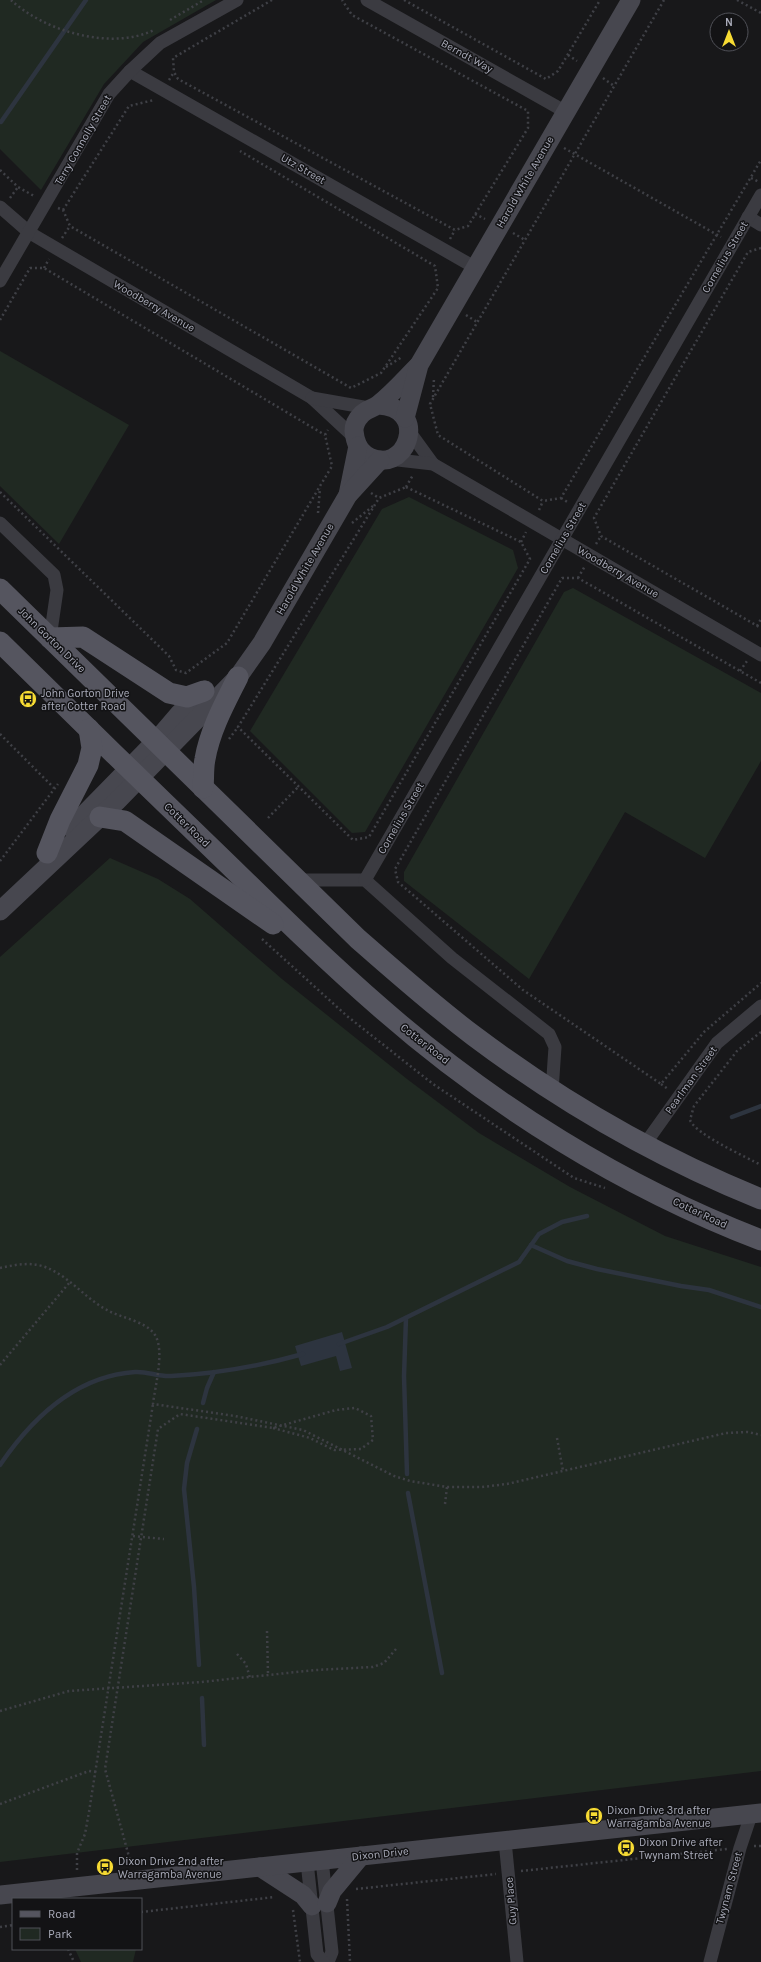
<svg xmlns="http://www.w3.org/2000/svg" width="761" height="1962" font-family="Karla,sans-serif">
<rect width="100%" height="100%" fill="#18181a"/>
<!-- green -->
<g fill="#202922">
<polygon points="0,0 216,0 143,42 104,84 41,190 0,149"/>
<polygon points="0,351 129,425 59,544 0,486"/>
<polygon points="409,497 513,550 518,568 365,832 352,833 250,731 382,509"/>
<polygon points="573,588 761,693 761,761 705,858 625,812 529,979 404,881 404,872 564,592"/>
<polygon points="110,858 158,879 190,899 282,979 407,1079 479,1133 570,1187 665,1236 761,1267 761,1771 0,1862 0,957"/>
<polygon points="75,1949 136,1949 133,1962 81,1962"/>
</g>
<!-- water -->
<polygon fill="#2d343f" points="342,1332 352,1368 340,1371 336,1356 301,1366 295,1346"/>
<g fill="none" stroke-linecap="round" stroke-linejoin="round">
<!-- stream -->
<g stroke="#2d343f" stroke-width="4.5">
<polyline points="1,122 86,0"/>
<polyline points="732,1117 761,1106"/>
<polyline points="531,1245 567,1261 597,1269 681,1286 709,1290 761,1307"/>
<polyline points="406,1318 404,1376 407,1474"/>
<polyline points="339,1344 387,1327 519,1262 539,1234 562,1222 587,1216"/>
<polyline points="203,1403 207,1388 214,1372"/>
<polyline points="197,1429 187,1463 184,1489 194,1587 199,1665"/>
<path d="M0,1465C32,1418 75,1376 135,1372C147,1371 159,1377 171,1376C215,1374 260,1366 303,1354"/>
<polyline points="408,1493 442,1673"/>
<polyline points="202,1698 204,1745"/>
</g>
<!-- path -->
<g stroke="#3f4046" stroke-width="2.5" stroke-dasharray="2 3" stroke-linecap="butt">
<path d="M11,0C44,31 111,51 154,30"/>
<polyline points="272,0 173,58 174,72 178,79 455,230 468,226 528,128 528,111 352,15 342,0"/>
<polyline points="404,0 546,79 558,71 600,0"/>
<polyline points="664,0 430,404 438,435 543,501 561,498 761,160"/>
<polyline points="737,0 761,13"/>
<polyline points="170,20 204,0"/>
<polyline points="568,55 577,61"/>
<polyline points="603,78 614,86"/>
<polyline points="169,80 174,72"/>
<polyline points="564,148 721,237"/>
<polyline points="0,170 18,187 34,196"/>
<polyline points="751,178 759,182"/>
<polyline points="10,198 18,187"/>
<polyline points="58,208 63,210 70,226 351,388 381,373 438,288 435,266 240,151"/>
<polyline points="63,210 129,106 154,100"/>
<polyline points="475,214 485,219"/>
<polyline points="513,233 525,240"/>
<polyline points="62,238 70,226"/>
<polyline points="450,239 455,230"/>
<polyline points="761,248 748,252 594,518 601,536 761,628"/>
<polyline points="44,268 49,259"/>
<polyline points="466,315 477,322"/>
<polyline points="0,320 30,268 44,268 325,435"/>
<polyline points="386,367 402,357"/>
<polyline points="433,397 434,378"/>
<polygon points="406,487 521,542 530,559 369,837 353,840 238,727 379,498"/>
<polyline points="406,487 413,475"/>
<polyline points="0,492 169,656 176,670 186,673 227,643 320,486 332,466 325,435 328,430"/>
<polyline points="371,493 379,498"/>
<polyline points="561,498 569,503"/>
<polyline points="539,510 543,501"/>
<polyline points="318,513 320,488"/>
<polyline points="352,523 373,506"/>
<polyline points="521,542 526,532"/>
<polyline points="596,544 601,536"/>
<polyline points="578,578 585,566"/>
<polyline points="757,626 761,619"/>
<polyline points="740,671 747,661"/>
<polyline points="761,683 578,578 562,578 395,869 398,882 523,990 661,1084 704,1032 761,983"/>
<polyline points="0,734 54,788"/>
<polyline points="229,739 238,727"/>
<polyline points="268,818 298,787"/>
<polyline points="0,861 58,784"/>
<polyline points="262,939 347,1016 433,1084 574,1178 605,1188"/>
<path d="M761,1032L737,1051L694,1106L690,1120C695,1134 746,1157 761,1165"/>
<polyline points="661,1084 668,1089"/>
<path d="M0,1268C14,1265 28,1262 42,1266C68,1274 84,1298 107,1310C121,1318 146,1321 155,1335C165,1351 155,1386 153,1404L235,1416L303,1430L394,1476L410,1481L447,1487H482L507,1484L726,1433L748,1432L761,1435"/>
<polyline points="0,1365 70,1282"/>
<polyline points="557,1438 563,1471"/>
<polyline points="445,1504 447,1487"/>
<polyline points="133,1536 164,1539"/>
<polyline points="267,1631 268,1675"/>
<polyline points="237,1654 246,1664 250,1678"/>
<polyline points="0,1711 69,1691 201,1682 316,1670 373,1667 384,1663 396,1649"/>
<polyline points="0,1804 89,1771 96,1772"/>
<polyline points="754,1846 761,1846"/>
<polyline points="131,1864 105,1769 158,1429 180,1414 273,1428 336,1410 355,1408 371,1416 373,1440 361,1449 334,1450 310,1438 273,1428"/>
<polyline points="77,1870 77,1853 85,1834 89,1812 153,1404"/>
<polyline points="521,1871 727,1849"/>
<polyline points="356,1889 496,1874"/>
<polyline points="347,1899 350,1962"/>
<polyline points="293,1910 300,1962"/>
<polyline points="141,1912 275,1897"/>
<polyline points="0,1927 13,1925"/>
<polyline points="68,1949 74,1962"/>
</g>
<!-- street -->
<g stroke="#3b3b41" stroke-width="13">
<polyline points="367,0 566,112"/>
<polyline points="130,71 476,268"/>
<polyline points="0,207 30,233 312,398 355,438"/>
<polyline points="748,217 761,225"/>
<polyline points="0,281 109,94 130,71 160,43 237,0"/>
<polyline points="312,398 369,408"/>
<polyline points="409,431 433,464"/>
<polyline points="389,459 433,464 761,655"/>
<polyline points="0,523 54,575 57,590 50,638"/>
<polyline points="299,880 365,880 452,958 549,1034 555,1047 552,1091"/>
<polyline points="365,880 761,195"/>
<polyline points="645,1144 717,1043 761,1006"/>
<polyline points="505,1841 517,1962"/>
<polyline points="322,1860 332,1952 328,1962"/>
<polyline points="307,1862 317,1954 323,1962"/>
<polyline points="710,1962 740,1848 751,1815"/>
</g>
<!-- secondary -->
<g stroke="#47474f" stroke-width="19">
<path d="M378,405C432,407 406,480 366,455C358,450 355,441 354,431C354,425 357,419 361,415C366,409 373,409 379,404C393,393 405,379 418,366"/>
<polyline points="405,418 419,365 631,0"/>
<polyline points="348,495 358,446"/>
<polyline points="71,828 156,741 180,713 205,690"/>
<polyline points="0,911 117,801 238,677 262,643 348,495 380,460"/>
<polyline points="260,1867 303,1895 312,1906"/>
<polyline points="0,1895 761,1813"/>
<polyline points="327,1903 332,1891 361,1856"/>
</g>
<!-- primary -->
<g stroke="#55555f" stroke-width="21">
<path d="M0,589L358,939C396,972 434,1006 474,1036C562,1102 659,1158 761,1199"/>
<polyline points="50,638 83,637 169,693 187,697 204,691"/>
<path d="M0,642C77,718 154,793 232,868C281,916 330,964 382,1009C493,1106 623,1187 761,1240"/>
<path d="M203,788C204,778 203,768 205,759C210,730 225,703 238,677"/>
<polyline points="100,817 125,821 273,924"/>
<polyline points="47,853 60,820 88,765 92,748 89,729"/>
</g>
</g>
<!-- icons -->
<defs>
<symbol id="bus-disc" viewBox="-11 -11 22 22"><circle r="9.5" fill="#f7db33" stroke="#131315"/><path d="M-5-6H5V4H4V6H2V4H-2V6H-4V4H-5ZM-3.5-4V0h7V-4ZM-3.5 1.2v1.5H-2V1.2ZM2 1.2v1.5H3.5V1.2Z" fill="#111"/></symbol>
</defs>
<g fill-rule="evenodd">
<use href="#bus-disc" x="18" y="689" width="20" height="20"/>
<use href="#bus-disc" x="584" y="1806" width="20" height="20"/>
<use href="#bus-disc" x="616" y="1838" width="20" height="20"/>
<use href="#bus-disc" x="95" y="1857" width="20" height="20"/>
</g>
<g text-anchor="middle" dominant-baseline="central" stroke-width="3" stroke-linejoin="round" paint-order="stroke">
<!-- street labels -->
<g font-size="11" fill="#aaacba" stroke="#131315">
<text transform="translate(467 56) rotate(29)">Berndt Way</text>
<text transform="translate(83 140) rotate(-60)">Terry Connolly Street</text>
<text transform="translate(303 169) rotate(30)">Utz Street</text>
<text transform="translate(525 182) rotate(-60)">Harold White Avenue</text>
<text transform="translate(725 257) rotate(-60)">Cornelius Street</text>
<text transform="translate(154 306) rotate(30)">Woodberry Avenue</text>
<text transform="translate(563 538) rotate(-60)">Cornelius Street</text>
<text transform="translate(305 569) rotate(-60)">Harold White Avenue</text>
<text transform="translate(618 572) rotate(30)">Woodberry Avenue</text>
<text transform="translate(52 640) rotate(44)">John Gorton Drive</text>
<text transform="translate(401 818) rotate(-60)">Cornelius Street</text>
<text transform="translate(187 825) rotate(44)">Cotter Road</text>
<text transform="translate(425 1044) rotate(38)">Cotter Road</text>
<text transform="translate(691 1080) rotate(-54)">Pearlman Street</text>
<text transform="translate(700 1213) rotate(25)">Cotter Road</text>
<text transform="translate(380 1854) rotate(-6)">Dixon Drive</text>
<text transform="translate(729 1888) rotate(-75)">Twynam Street</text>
<text transform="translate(511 1901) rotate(-95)">Guy Place</text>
</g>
<!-- poi labels -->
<g font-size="11" fill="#aaacba" stroke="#131315" text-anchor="start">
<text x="41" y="693">John Gorton Drive<tspan x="41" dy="13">after Cotter Road</tspan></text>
<text x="607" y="1810">Dixon Drive 3rd after<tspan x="607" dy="13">Warragamba Avenue</tspan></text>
<text x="639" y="1842">Dixon Drive after<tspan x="639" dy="13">Twynam Street</tspan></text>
<text x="118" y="1861">Dixon Drive 2nd after<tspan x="118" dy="13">Warragamba Avenue</tspan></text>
</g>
</g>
<!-- legend -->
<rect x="12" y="1898" width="130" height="52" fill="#131315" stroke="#4f5057"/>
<rect x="20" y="1911" width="20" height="6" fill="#55555f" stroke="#4f5057"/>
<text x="48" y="1918" font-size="12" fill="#aaacba">Road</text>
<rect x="20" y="1928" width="20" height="12" fill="#202922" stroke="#4f5057"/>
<text x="48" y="1938" font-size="12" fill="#aaacba">Park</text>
<!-- north arrow -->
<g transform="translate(729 32)"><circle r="19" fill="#131315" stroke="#4f5057"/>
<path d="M0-3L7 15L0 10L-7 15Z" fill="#f7db33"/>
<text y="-6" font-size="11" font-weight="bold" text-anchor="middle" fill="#aaacba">N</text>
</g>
</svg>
